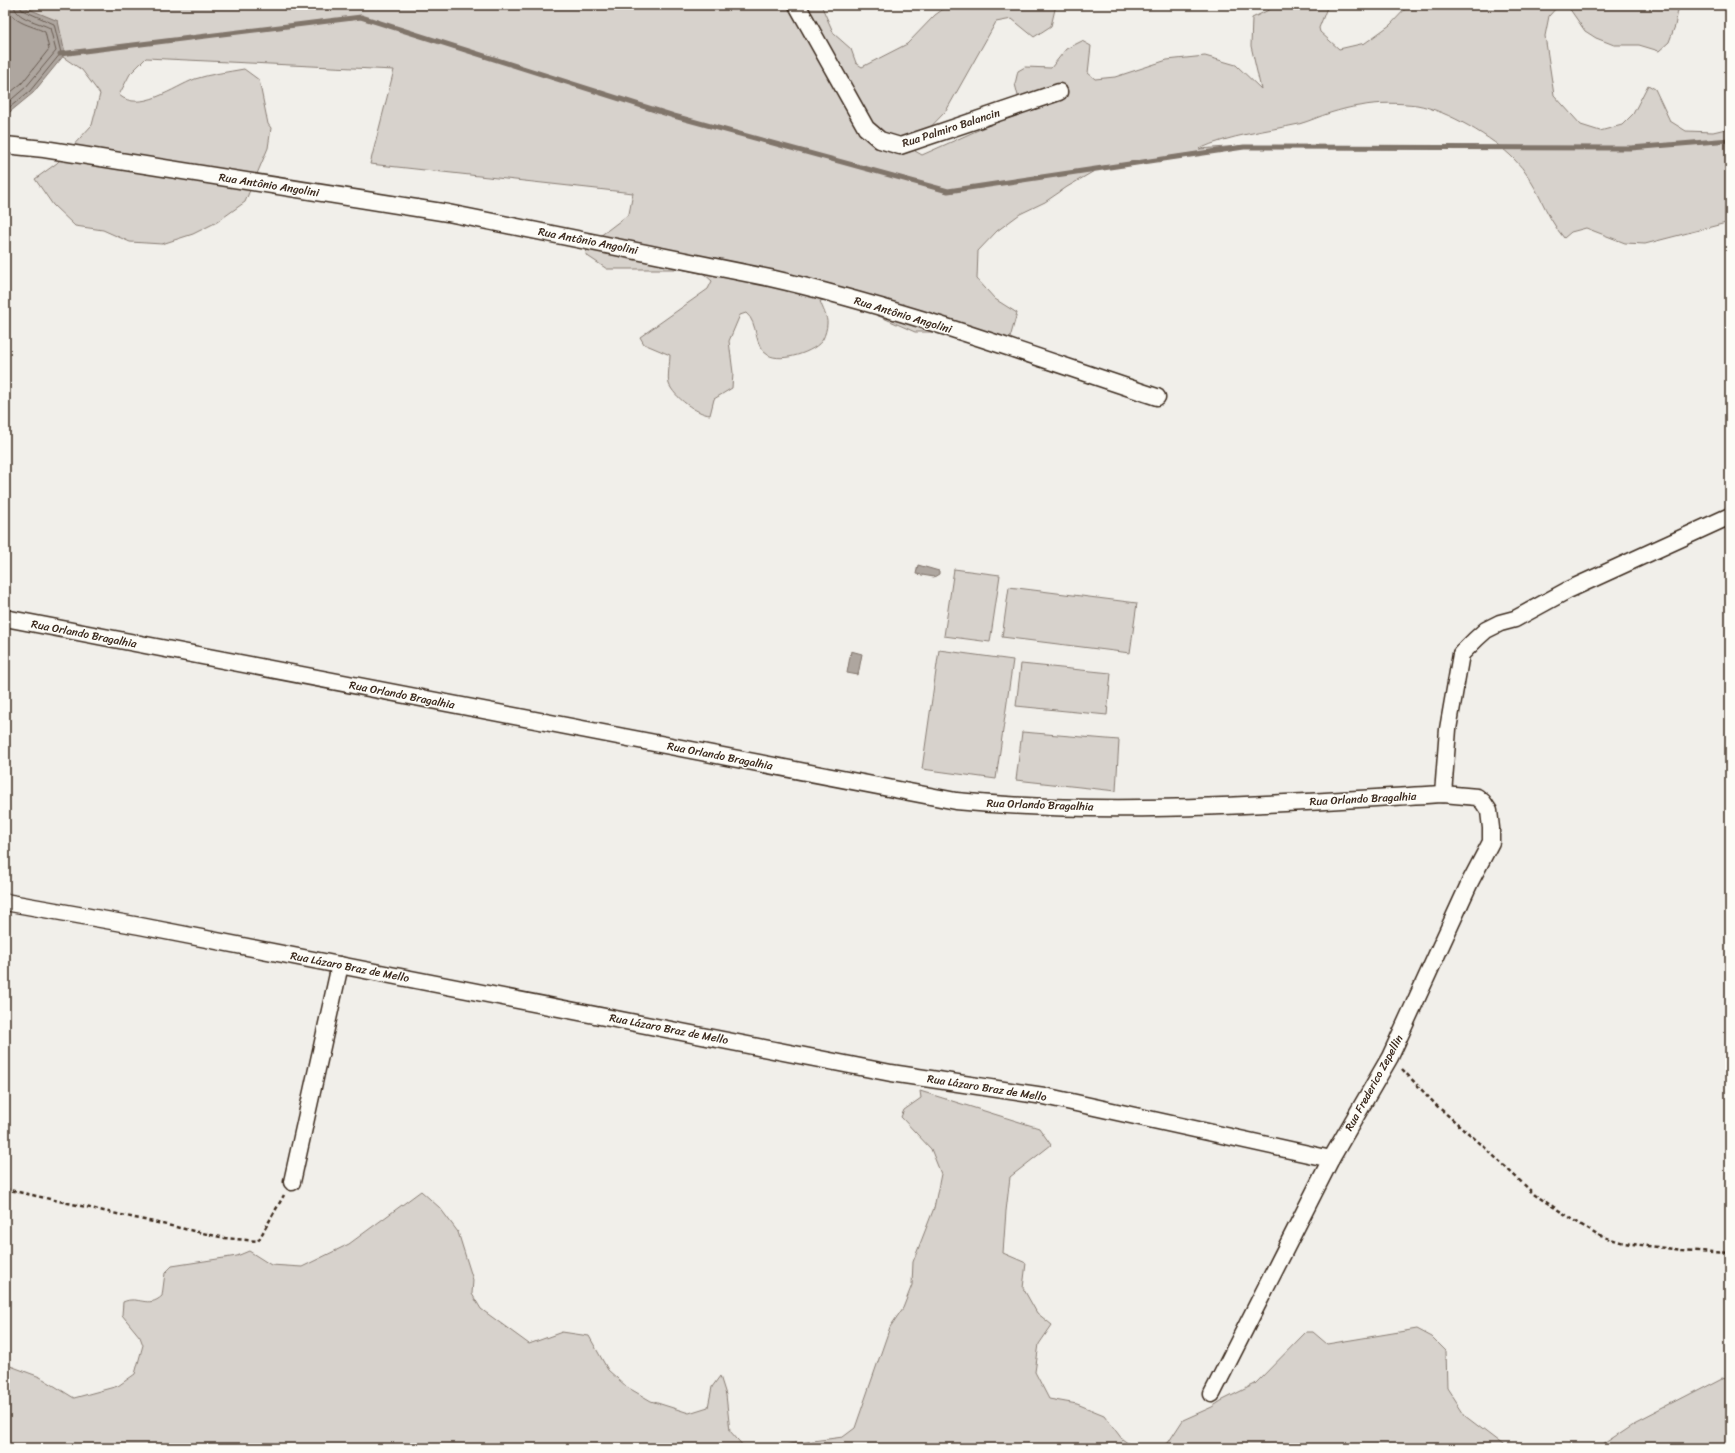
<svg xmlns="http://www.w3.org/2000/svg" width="1735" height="1453" font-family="Sriracha,sans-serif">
<rect width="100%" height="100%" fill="#f1efea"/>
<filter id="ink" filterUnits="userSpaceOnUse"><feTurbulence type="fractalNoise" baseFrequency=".025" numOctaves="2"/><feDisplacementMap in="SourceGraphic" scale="8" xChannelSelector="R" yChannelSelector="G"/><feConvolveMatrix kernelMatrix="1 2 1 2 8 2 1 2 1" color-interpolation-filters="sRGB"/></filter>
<g filter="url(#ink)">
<!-- green -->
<g fill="#d7d2cc" stroke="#897e75">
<path d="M5,5H821L834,34L851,49L856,63L862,67L907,44L935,15L949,5H1056L1051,26L1034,37L1012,19L996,22L946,111L916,142L915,151L922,155L1012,115L1020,104L1015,84L1018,71L1025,67L1051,68L1066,49L1082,41L1091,46L1088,73L1095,79L1115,77L1167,60L1205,56L1236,65L1261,89L1251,46L1252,18L1279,5H1328L1319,28L1320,32L1339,49L1365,43L1390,25L1409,5H1560L1558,6L1549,16L1545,36L1554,95L1581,125L1600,131L1622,125L1633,114L1648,85L1655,89L1670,121L1686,131L1713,132L1730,128V222L1645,244L1625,243L1586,228L1571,232L1564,238C1544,215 1537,181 1514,159C1494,138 1446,110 1417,105C1399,103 1378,102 1360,106C1350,107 1340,110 1330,113C1320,116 1310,121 1299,124C1266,131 1230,135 1199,149L1240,146L1101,167L1067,187L1045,202L1020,214L997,231L978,251L977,279L995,299L1017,313L1008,345L988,332H915L836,297L820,301C822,307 828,318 827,324C827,328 825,335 823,339C816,352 781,363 768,355C753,347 759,323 746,313L740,315L729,341L733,373L732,388L714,399L710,415C697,414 674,397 669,384C667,378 670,362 670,355L644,344L640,337L708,289L712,281L704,274L680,269H607L586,255L587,246L629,214L633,193L370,164L394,70L146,58L130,74L119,95C140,113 174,87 195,79C210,74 228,72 244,69L259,80L268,124L271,128L268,148L245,202L217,222L193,234L162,244L130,242L103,230L75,226L53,205L35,179L57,163L92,125L100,94L82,70L60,55Z"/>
<polygon points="1567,5 1679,5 1675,26 1669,42 1659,51 1639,45 1614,45 1596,38 1585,31"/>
<polygon points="954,569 1000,575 990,642 944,636"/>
<polygon points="1009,587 1137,603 1130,653 1002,637"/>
<polygon points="939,650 1013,660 996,779 922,769"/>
<polygon points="1021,664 1111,673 1107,715 1016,706"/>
<polygon points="1022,732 1119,740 1116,791 1016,780"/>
<polygon points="920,1091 1039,1128 1051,1145 1010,1177 1006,1211 1003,1253 1026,1263 1023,1288 1037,1313 1052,1325 1039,1344 1035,1372 1049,1399 1077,1404 1104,1415 1122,1439 1135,1448 780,1448 790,1444 843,1437 855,1428 890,1327 903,1308 912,1285 913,1262 934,1208 941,1174 931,1149 901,1117 904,1110 921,1098"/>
<path d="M421,1191L440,1208L458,1232L473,1280L472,1294L481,1309L529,1344L562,1332L589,1336L608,1370L627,1387L651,1401L689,1413L708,1407L712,1387L720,1376L726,1395L730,1431L745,1448H5V1364L40,1377L74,1398L118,1386L135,1374L143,1345L140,1337L122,1315L123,1302C138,1295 148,1309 162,1296L165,1273L172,1266L237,1256L249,1251L271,1265L302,1267L349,1244Z"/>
<polygon points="1417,1329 1432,1337 1446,1351 1447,1388 1465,1416 1507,1448 1158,1448 1168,1443 1183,1420 1212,1407 1221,1401 1255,1384 1306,1332 1313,1332 1327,1344"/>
<polygon points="1722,1377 1730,1379 1730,1448 1596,1448 1635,1422"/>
</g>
<!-- water -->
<g fill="#aea69f" stroke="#80746b">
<polygon points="5,5 19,5 58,21 65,54 33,93 5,116"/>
<polygon points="918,565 939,571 939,574 934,577 916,574"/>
<polygon points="851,651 862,654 858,675 847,673"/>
</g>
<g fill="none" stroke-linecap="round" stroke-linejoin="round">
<!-- shore -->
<g stroke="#695c52" stroke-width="1">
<path d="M5,97L22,83L49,49L45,32C32,25 9,23 8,5"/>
<path d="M5,105L26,87L56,51L50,28C39,22 15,19 14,5"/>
<polyline points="5,111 30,91 61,53 54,24 22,10 19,5"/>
</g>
<!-- stream -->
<polyline stroke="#80746b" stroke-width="5" points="60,54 361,17 674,116 948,191 1244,147 1631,148 1730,140"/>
<defs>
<g id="street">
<polyline points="797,5 866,128 880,140 900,146 1059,92"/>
<path d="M5,145L44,149L448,213L770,278C902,308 1029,355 1157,397"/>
<path d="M5,618L956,801C1118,817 1282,803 1443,794L1477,797L1483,802L1489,811L1491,828V842L1470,882L1390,1057L1331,1159L1212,1394"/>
<polyline points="1443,794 1448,729 1461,654 1476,639 1486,630 1500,623 1515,619 1568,590 1730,516"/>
<polyline points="5,902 140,926 891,1073 1044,1096 1331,1159"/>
<polyline points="292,1182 340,965"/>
</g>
</defs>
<!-- street casing -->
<use href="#street" stroke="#3b2a1e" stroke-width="19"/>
<!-- path -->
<g stroke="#3b2a1e" stroke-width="2.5" stroke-dasharray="4 3" stroke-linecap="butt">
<polyline points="1402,1069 1437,1106 1481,1144 1535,1195 1597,1235 1624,1243 1682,1250 1730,1253"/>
<polyline points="5,1189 225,1238 258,1241 284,1195"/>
</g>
<!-- street -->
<use href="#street" stroke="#fdfcf7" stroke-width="16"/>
</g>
</g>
<g text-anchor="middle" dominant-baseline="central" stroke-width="3" stroke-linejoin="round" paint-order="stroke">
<!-- street labels -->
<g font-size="11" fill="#3b2a1e" stroke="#fdfcf7">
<text transform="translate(951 128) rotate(-18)">Rua Palmiro Balancin</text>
<text transform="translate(269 185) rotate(9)">Rua Antônio Angolini</text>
<text transform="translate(588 241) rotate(11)">Rua Antônio Angolini</text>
<text transform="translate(903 315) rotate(17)">Rua Antônio Angolini</text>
<text transform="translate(84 634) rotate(11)">Rua Orlando Bragalhia</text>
<text transform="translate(402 695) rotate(11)">Rua Orlando Bragalhia</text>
<text transform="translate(720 756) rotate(11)">Rua Orlando Bragalhia</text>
<text transform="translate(1363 799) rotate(-3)">Rua Orlando Bragalhia</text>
<text transform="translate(1040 805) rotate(2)">Rua Orlando Bragalhia</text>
<text transform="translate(350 967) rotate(11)">Rua Lázaro Braz de Mello</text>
<text transform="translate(669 1029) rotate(11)">Rua Lázaro Braz de Mello</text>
<text transform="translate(1374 1083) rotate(-61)">Rua Frederico Zepellin</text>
<text transform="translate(987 1088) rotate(9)">Rua Lázaro Braz de Mello</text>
</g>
</g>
<!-- margin -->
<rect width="1735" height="1453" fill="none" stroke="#fdfcf7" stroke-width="20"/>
<rect x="10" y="10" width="1715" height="1433" fill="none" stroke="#3b2a1e" stroke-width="1.5" filter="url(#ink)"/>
</svg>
